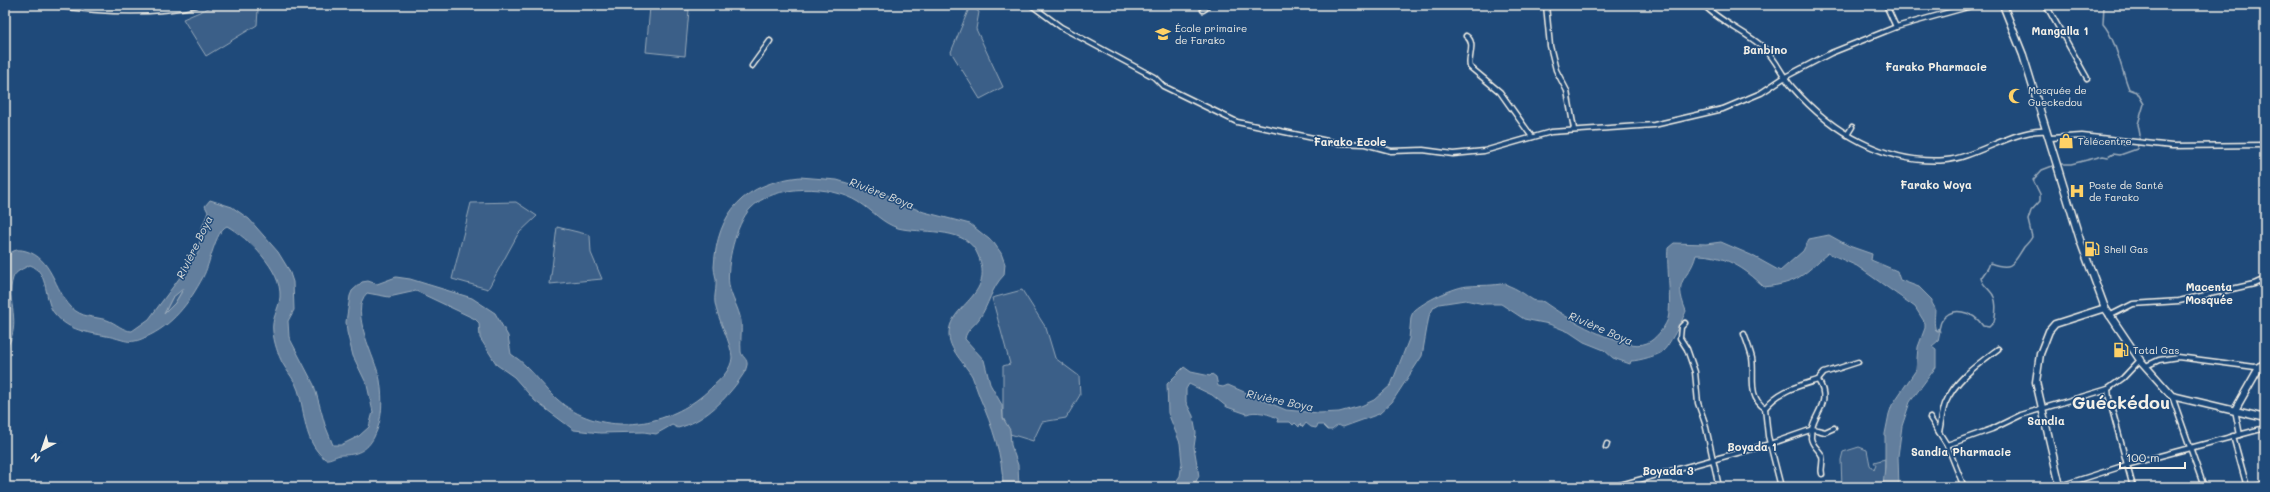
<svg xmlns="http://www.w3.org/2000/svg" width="2270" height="492" font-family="Mali,sans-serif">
<rect width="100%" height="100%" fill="#1f4a7a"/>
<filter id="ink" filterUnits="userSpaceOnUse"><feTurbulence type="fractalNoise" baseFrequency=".025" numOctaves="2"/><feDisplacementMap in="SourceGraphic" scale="8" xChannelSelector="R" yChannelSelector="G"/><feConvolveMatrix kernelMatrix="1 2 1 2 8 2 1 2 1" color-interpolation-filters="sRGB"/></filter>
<g filter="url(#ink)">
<!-- green -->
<g fill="#3a5f88" stroke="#97a8b8">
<polygon points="216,5 254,5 258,10 257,25 206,56 183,19"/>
<polygon points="970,6 979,12 976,29 1003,87 980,99 951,52"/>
<polygon points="650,7 689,10 685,56 646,52"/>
<polygon points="516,202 537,216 518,234 488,289 452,279 471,203"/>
<polygon points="557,227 590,235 591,253 602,279 550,284"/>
<polygon points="184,287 175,303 164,314 172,298"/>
<polygon points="1022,290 1046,328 1055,358 1079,376 1080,395 1066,418 1042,422 1033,441 1010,434 1003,418 1003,366 1010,364 992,298"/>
<polygon points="1859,447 1867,450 1870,465 1874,470 1876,465 1874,462 1885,459 1884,487 1842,487 1841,460 1843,452"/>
</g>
<!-- water -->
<g fill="#627e9d" stroke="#9cacbb" fill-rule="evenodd">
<path d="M800,177L837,180L890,196L900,203L924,212L970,224L994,243L1001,253L1005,264L1004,275C991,288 989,305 979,319C974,326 966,330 965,339L984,360L990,384L1002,405L1003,418L1010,430L1011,445L1018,465L1019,487H1003C1003,456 992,426 980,398C977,391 975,383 972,376C965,364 948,349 949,333C950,303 999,295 976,251C962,226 920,234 898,228C882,223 873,211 859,202C832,185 774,183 750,209C736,224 726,264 729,285C731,297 739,308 741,321C742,331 740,343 741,352C742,357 748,359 747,365C746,372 741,377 738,382C722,403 704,421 678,428L672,425L656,434L644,432L600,433L574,430L535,401L514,377L497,365L480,338L479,323L475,319L416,291L389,297L367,293C348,311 376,359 380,380C383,400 383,419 374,437C367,451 356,455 342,455C336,455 331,460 325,459C303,441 306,415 298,390C295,380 288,373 283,364C278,355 274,342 273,332C271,318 279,310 280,297C282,270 248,238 227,226C215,231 210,265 203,277C190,302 172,326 146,337C128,346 125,339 106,336C87,332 69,331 55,314C43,301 50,272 30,265C25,268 15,271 13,278C5,303 24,321 5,351V259C11,251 16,248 26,251C52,258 54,289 71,307C82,318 93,316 107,320C116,323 123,331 132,331L149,319L198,253L201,230L208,212L205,206L210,200L232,207L249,219L278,252L289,270L293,282L294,310L288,321L289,337L314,385L325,425L333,445H341L359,436L369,427L373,412L367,385L353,356L347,332L346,322L350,296L352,291L362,282L368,281L377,284L396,277L410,279L472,298L495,313L508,336L511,354C535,369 548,397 573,411C619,437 679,422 714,385C722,378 731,369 732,358C732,344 717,318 715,303C714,297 716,291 716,285C717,279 714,273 714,267C717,211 745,183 800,177ZM184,288L175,303L164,314L172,298Z"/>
<path d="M1829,235L1849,246L1872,254L1871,260L1897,271L1900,280L1919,287L1932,300V303L1935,308C1935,316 1933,323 1936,331L1938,328L1940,331L1938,341L1932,346L1936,349V367L1910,402L1902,426L1898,456L1899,487H1884L1883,485L1885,467V434L1889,414L1892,405L1916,370L1918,347L1925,328V323L1915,307L1857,266L1828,253C1803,275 1799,283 1764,287C1744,267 1724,255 1696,255C1689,282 1672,276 1686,311C1683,319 1669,346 1663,351C1660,355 1638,361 1631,361L1630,364L1613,358L1604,350L1584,342L1569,332L1549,324L1524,319L1501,304H1484L1465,300L1439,304L1434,307L1429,316L1422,356L1392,402L1379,414L1343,427L1338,425L1332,430H1328L1323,425H1318L1316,428L1311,427L1306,423L1303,427L1300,424L1299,427L1295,423L1293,425L1290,422H1277L1278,419C1272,414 1254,410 1247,414L1227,407L1212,395L1189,384L1186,389V402L1193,416L1196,433L1194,447L1199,476L1193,487H1172L1180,476L1182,463L1180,443L1168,413L1167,384L1184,367L1191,372L1210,376L1212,374L1216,377L1218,386L1223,387L1228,385L1286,410L1319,413L1339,412L1361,406L1374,400L1391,385L1409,339L1411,317L1413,312C1422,302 1456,286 1469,286C1482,285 1493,286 1506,283L1507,285C1518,289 1524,294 1533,300C1537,302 1541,300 1544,302C1563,316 1625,353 1647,343C1655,340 1664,328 1667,321C1673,309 1666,264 1668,248L1674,243L1706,244L1721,242L1751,255L1780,271L1803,251L1809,239Z"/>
</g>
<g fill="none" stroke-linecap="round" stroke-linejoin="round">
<!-- stream -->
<g stroke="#9cacbb" stroke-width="1.5">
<path d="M2059,164H2071L2103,156L2108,157L2113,154L2120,155L2137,149L2140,135L2138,124L2144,104L2137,92L2129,89C2121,69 2116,39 2103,24L2104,5"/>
<path d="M1938,331C1940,328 1940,324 1941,322C1951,304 1974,312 1983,326L1989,327L1994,322C1996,312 1998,299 1990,291C1986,286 1982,284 1981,278L1988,268L1990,263C2013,271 2013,264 2024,247C2027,244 2030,241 2032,237L2028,220L2031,211L2040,201V194L2033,180L2042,170L2055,165"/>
</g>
<defs>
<g id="minor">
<path d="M53,5C100,12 150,15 196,5"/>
<polyline points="1031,5 1061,27 1154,77 1163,86 1237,122 1337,143 1365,144 1391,151 1423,150 1453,154 1484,151 1551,132 1654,125 1723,109 1761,93 1785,77 1831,53 1896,27 1975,5"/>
<polyline points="1546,5 1550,46 1556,70 1567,91 1574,129"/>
<path d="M1704,5C1721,23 1747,32 1765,49C1777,61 1782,76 1793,88C1831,132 1887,165 1946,160C1975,158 2016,128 2047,131"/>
<polyline points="1886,5 1896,27"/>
<polyline points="2046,5 2087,78"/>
<polyline points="1203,10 1206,8"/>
<path d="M1466,36C1477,43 1467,57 1470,67L1500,92L1532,137"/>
<polyline points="752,66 770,41"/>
<polyline points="1847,135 1852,127"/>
<polyline points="2050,138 2082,136 2172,146 2265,145"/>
<polyline points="2109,316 2133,304 2179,301 2254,284 2265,279"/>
<polyline points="1685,323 1681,327 1680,338 1687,349 1695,372 1698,403 1705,423 1719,487"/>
<path d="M1744,334C1747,342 1750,350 1752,358C1755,375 1747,397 1765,408"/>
<polyline points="2146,366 2159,360 2178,357 2255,367 2260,366 2265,361"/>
<polyline points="2108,389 2109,398 2133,487"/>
<polyline points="2172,396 2204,487"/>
<polyline points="2235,410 2240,435"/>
<polyline points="1930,418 1947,445 1964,487"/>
<path d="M1939,432C1941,423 1942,413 1945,404C1955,380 1978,364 1998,349"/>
<polyline points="2233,436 2247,487"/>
<polyline points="1947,445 1992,429 2021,415 2108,389 2123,378 2140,360"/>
<polyline points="1606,447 1607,444"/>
<path d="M1822,474C1820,468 1824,463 1822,456C1819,449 1812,446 1811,438C1810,414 1834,405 1818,380L1824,373L1858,362"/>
<polyline points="2060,486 2126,465 2265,428"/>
<polyline points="1613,487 1770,444 1813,429 1825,432 1834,428"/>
<path d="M1781,487L1768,436L1765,408C1780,390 1796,387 1818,380"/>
<polyline points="2254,487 2265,484"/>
</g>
<g id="primary">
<polyline points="2105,308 2140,360 2172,396 2265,418"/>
<polyline points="2235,410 2260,366 2265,366"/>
</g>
<polyline id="trunk" points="2003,5 2023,55 2081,243 2105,308 2055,324 2049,331 2040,354 2036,382 2060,486 2058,487"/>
</defs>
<!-- minor casing -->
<use href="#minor" stroke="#f4f1e8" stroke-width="7"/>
<!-- primary casing -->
<use href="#primary" stroke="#f4f1e8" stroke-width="9"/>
<!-- trunk casing -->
<use href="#trunk" stroke="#f4f1e8" stroke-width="9"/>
<!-- minor -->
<use href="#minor" stroke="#1f4a7a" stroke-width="4"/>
<!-- primary -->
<use href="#primary" stroke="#1f4a7a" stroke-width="6"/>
<!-- trunk -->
<use href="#trunk" stroke="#1f4a7a" stroke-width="6"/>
</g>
</g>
<!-- icons -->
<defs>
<symbol id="school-bare" viewBox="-9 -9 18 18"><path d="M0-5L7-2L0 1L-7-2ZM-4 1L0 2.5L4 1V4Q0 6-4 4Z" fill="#ffd166" stroke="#1f4a7a" stroke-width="2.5" paint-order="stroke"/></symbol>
<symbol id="mosque-bare" viewBox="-9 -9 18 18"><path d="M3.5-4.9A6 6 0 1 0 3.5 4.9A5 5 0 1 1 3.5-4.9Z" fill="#ffd166" stroke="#1f4a7a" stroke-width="2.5" paint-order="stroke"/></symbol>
<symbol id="shop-bare" viewBox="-9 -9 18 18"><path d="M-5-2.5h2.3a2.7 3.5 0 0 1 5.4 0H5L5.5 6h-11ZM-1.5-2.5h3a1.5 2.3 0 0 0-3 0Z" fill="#ffd166" stroke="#1f4a7a" stroke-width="2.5" paint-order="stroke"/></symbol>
<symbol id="hospital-bare" viewBox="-9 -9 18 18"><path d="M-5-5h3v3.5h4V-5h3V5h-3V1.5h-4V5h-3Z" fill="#ffd166" stroke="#1f4a7a" stroke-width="2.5" paint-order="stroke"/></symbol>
<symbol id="fuel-bare" viewBox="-9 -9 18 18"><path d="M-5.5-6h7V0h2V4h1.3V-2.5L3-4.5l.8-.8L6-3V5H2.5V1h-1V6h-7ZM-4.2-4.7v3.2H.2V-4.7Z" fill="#ffd166" stroke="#1f4a7a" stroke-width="2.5" paint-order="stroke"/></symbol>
</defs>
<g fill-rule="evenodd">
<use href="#school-bare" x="1152" y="23" width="22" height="22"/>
<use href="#mosque-bare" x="2005" y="85" width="22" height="22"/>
<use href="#shop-bare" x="2055" y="130" width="22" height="22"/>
<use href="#hospital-bare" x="2066" y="180" width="22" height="22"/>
<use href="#fuel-bare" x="2081" y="238" width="22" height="22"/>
<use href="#fuel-bare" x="2110" y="339" width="22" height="22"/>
</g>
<g text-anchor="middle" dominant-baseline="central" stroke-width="3" stroke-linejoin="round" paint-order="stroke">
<!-- poi labels -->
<g font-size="10" fill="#f4f1e8" stroke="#1f4a7a" text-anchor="start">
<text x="1175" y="28">École primaire<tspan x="1175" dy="12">de Farako</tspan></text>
<text x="2028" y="90">Mosquée de<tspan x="2028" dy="12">Gueckedou</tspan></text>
<text x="2078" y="141">Télécentre</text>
<text x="2089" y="185">Poste de Santé<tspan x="2089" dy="12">de Farako</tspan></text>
<text x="2104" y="249">Shell Gas</text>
<text x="2133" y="350">Total Gas</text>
</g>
<!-- neighbourhood labels -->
<g font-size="11" font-weight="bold" fill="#f4f1e8" stroke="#1f4a7a">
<text x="2060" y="30">Mangalla 1</text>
<text x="1765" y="49">Banbino</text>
<text x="1936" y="66">Farako Pharmacie</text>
<text x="1350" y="141">Farako Ecole</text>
<text x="1936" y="184">Farako Woya</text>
<text x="2209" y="286">Macenta<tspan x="2209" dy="13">Mosquée</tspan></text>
<text x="2046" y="420">Sandia</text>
<text x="1752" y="446">Boyada 1</text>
<text x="1961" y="451">Sandia Pharmacie</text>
<text x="1668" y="470">Boyada 3</text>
</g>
<!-- water labels -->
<g font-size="11" font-style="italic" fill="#dee0dd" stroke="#1f4a7a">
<text transform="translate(882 193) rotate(21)">Rivière Boya</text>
<text transform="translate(194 247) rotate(-64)">Rivière Boya</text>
<text transform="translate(1601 328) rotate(23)">Rivière Boya</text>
<text transform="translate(1280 400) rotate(12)">Rivière Boya</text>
</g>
<!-- town labels -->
<g font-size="18" font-weight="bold" fill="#f4f1e8" stroke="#1f4a7a">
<text x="2121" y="402">Guéckédou</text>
</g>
</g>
<!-- margin -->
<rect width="2270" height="492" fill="none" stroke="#1f4a7a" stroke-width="20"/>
<rect x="10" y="10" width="2250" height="472" fill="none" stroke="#f4f1e8" stroke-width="1.5" filter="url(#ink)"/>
<!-- north arrow -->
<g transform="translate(42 450) rotate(220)" stroke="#1f4a7a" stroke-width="3" paint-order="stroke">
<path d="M0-3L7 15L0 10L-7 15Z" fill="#f4f1e8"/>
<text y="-6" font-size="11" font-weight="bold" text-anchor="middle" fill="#f4f1e8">N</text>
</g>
<!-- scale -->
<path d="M2120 462v6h65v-6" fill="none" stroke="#f4f1e8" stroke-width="2"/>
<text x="2126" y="462" font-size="12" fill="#f4f1e8" stroke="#1f4a7a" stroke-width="3" paint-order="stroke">100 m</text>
</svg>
